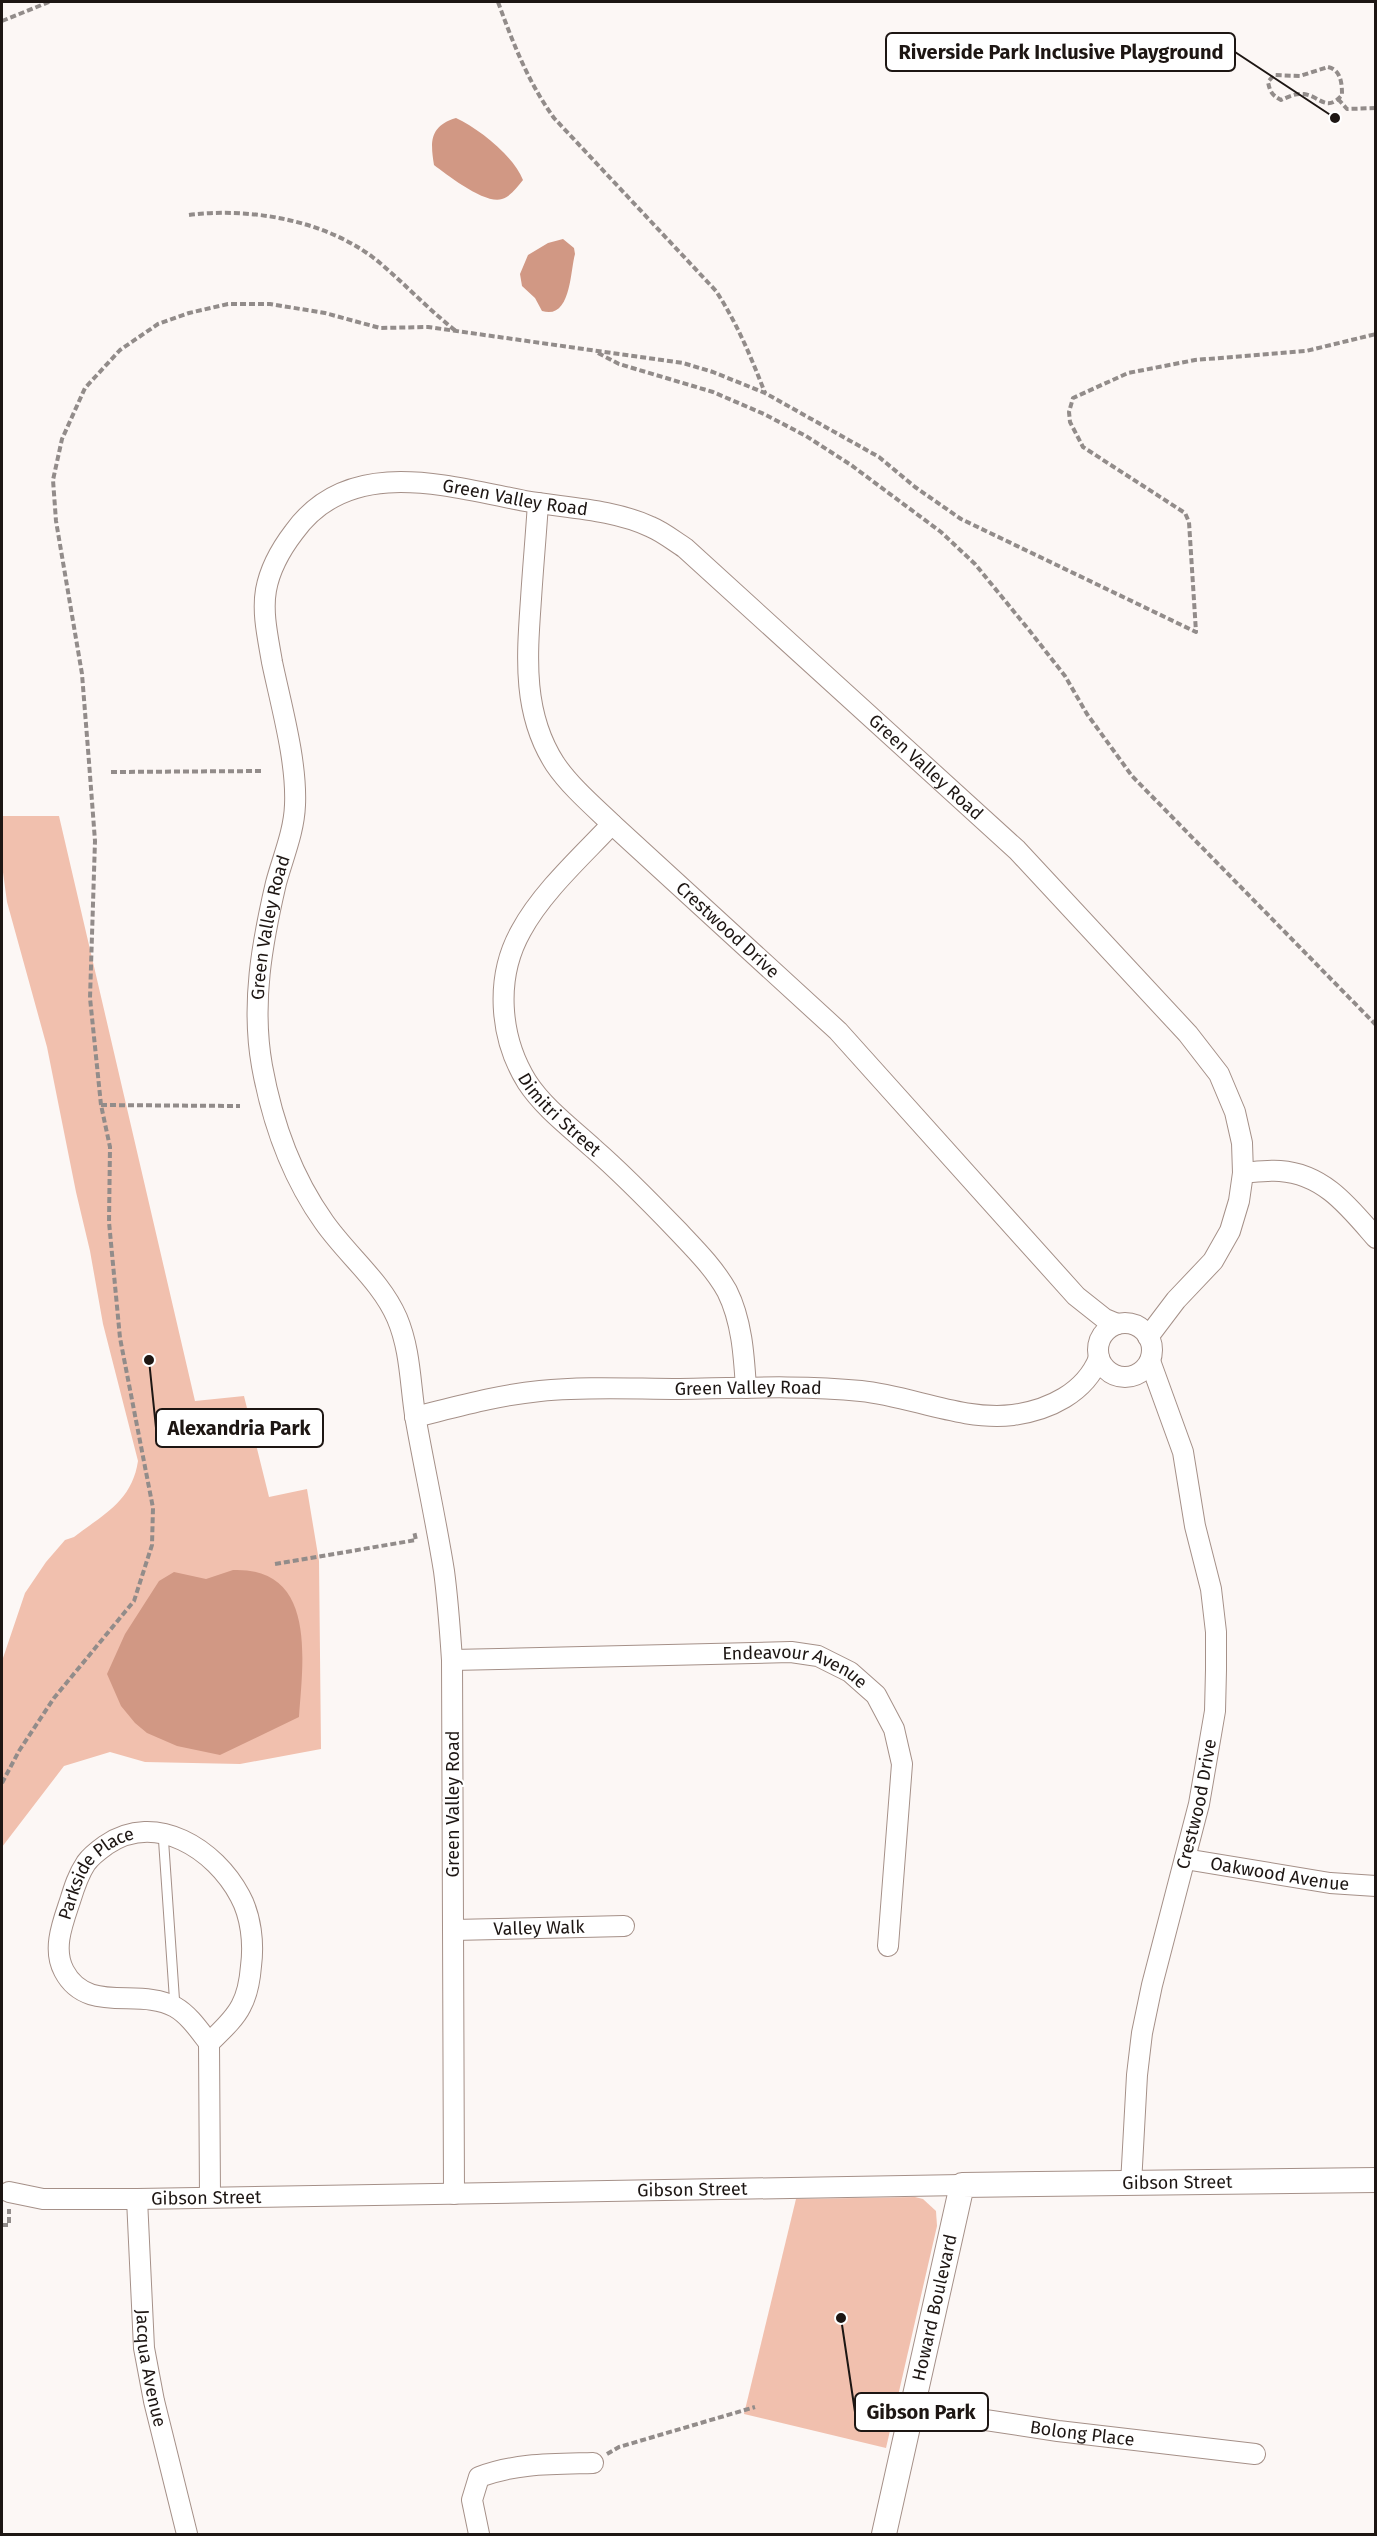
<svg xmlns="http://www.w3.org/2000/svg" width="1377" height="2536" font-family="'Fira Sans',sans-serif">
<rect width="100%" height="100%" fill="#fcf7f5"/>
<!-- green -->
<g fill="#f1c0ae">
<path d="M2,816H59L195,1401L244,1396L269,1497L307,1489L319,1561L321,1749L240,1764L145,1762L110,1752L64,1766L2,1847V1661L25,1593L46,1562L65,1540L74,1537C104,1514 132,1501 138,1461L103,1324L90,1251L76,1192L47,1047L7,902L2,865Z"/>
<polygon points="915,2197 923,2199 936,2211 937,2226 886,2448 744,2414 796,2199"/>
</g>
<!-- water -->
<g fill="#d19884">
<path d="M456,118C479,129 513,155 523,180C517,187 511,196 502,199C486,205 447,175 434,165C430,141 430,126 456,118Z"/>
<path d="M563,239L574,248L575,254C570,272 571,320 542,311L535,298L522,286L520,274L528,255L548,243Z"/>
<path d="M233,1570C317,1567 303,1660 299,1717L220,1755L177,1746L147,1733L135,1723L121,1706L107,1674L125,1634L159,1581L174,1572L206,1579Z"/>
</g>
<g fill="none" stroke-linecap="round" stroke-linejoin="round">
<defs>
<polyline id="service" points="163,1833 175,2007"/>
<g id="minor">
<path id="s1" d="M538,503C536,535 533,567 531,599C527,656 522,713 555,764C570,786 592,805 612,824L838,1031L1076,1296L1105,1319L1117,1324"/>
<path id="s2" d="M612,824C582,856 542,892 521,931C495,977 499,1037 527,1082C544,1108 571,1128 594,1149C624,1175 651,1203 678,1231C696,1250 714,1268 727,1291C742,1321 744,1356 746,1388"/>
<path d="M1243,1173C1255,1172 1268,1170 1280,1171C1324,1174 1349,1207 1376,1238"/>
<circle cx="1125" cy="1350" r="27"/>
<path id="s3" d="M415,1417C456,1407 498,1395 540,1391C586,1386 634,1389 680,1389C740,1388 802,1385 861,1391C911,1396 962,1421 1013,1415C1049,1410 1085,1393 1099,1358"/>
<path id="s4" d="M452,1660L791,1652L818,1656L850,1672L876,1695L894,1729L902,1764L888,1946"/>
<path id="s5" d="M1185,1859L1330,1883L1376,1886"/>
<path id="s6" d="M453,1930L624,1926"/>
<path id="s7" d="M209,2043C199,2030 189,2015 175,2007C139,1987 87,2015 64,1971C52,1949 63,1922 70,1901C74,1888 78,1875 86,1863C91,1856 99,1850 106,1845C156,1811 215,1849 240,1896C251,1916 254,1943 251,1966C250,1979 247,1995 241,2006C234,2020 220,2032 209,2043L210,2197"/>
<path id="s8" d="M1131,2184L1137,2075L1142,2033L1152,1985L1199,1804L1215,1711L1216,1670V1632L1211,1589L1195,1526L1183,1452L1150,1361"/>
<path id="s9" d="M9,2192L43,2199H137L962,2185"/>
<path id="s10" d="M454,2194L452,1660C450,1630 448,1601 444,1571C436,1521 425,1471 416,1421C410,1386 411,1351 397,1318C381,1281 347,1255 324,1222C292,1177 272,1121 262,1066C251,1004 262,943 276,883C283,857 294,832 295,805C297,761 281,705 272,662C268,638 262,613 266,590C270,568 281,549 294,532C349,455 447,486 525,501C566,508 613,509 651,527C663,532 674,541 685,548L1017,850L1188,1034L1219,1074L1235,1112L1242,1143L1243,1173L1239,1201L1230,1231L1213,1261L1176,1300L1148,1337"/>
<path id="s11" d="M137,2199L144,2348L154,2401L187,2534"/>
<path id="s12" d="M912,2409L1058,2431L1255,2454"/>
<path d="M479,2534L472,2500L479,2477C516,2463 553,2464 593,2463"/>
</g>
<g id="tertiary">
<path id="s13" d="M884,2534L962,2185L1376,2180"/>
</g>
</defs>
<!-- service casing -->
<use href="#service" stroke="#a59088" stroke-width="11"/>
<!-- minor casing -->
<use href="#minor" stroke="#a59088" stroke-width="22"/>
<!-- tertiary casing -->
<use href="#tertiary" stroke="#a59088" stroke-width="26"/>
<!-- path -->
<g stroke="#928c8a" stroke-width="4" stroke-dasharray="6 3" stroke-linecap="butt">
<path d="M498,2C513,43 528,82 554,118L716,291C737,323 751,357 765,393"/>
<polyline points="2,21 49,2"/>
<path d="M1328,67C1341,70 1342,83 1342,95C1326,113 1320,96 1304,94C1295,93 1288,97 1281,100C1272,95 1270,92 1268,82L1274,75L1300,76Z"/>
<polyline points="1338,99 1347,109 1376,108"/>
<path d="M189,215C253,207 330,221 380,263C406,285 429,310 456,331"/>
<polyline points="598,353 619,364 713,392 764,414 806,436 851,465 941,532 975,564 1029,630 1065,676 1087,714 1132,776 1376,1025"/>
<polyline points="111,772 263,771"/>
<polyline points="101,1105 240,1106"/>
<polyline points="275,1564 416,1540 414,1531"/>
<polyline points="2,1783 19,1751 54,1698 134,1601 152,1545 153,1508 120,1338 109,1222 110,1147 101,1105 90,998 95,841 89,762 82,674 56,521 53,480 62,439 85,388 120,350 158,324 189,313 228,304 270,304 325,313 380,328 428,327 683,363 713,372 765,393 879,457 915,487 961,519 1196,632 1189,522 1185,513 1083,447 1070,422 1069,412 1073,398 1128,373 1195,360 1306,351 1376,334"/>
<polyline points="2,2225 9,2225 9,2209"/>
<polyline points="607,2454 619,2447 755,2407"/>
</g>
<!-- service -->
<use href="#service" stroke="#fff" stroke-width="9"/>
<!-- minor -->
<use href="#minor" stroke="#fff" stroke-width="20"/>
<!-- tertiary -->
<use href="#tertiary" stroke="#fff" stroke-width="24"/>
</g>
<g text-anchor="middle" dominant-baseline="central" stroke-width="4.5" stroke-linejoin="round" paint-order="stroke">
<!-- street labels -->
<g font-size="18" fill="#1d1613" stroke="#fff">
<text stroke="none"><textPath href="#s10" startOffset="1958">Green Valley Road</textPath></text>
<text stroke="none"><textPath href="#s10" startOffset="2463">Green Valley Road</textPath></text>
<text stroke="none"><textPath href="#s10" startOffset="1311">Green Valley Road</textPath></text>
<text stroke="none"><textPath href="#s1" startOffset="506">Crestwood Drive</textPath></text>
<text stroke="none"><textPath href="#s2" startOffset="345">Dimitri Street</textPath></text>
<text stroke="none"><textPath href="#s3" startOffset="336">Green Valley Road</textPath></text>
<text stroke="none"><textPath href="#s4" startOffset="346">Endeavour Avenue</textPath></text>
<text transform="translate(453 1804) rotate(-90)">Green Valley Road</text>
<text stroke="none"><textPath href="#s8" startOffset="387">Crestwood Drive</textPath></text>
<text stroke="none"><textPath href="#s5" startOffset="96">Oakwood Avenue</textPath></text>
<text stroke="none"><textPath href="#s7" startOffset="284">Parkside Place</textPath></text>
<text stroke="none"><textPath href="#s6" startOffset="86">Valley Walk</textPath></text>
<text stroke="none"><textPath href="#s13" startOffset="573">Gibson Street</textPath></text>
<text stroke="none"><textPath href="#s9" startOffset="684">Gibson Street</textPath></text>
<text stroke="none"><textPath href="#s9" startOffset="198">Gibson Street</textPath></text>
<text stroke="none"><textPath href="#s13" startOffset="232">Howard Boulevard</textPath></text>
<text stroke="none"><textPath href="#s11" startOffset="170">Jacqua Avenue</textPath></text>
<text stroke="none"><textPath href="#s12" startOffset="172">Bolong Place</textPath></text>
</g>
</g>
<!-- callouts -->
<path fill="none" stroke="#1d1613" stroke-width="2" d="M1335 118L1235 52M149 1360L156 1428M841 2318L855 2412"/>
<g fill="#1d1613" stroke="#fff" stroke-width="2">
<circle cx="1335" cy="118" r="6"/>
<circle cx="149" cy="1360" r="6"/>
<circle cx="841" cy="2318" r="6"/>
</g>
<g fill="#fff" stroke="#1d1613" stroke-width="2">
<rect x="886" y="33" width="349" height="38" rx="6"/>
<rect x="156" y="1409" width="167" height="38" rx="6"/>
<rect x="855" y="2393" width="133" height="38" rx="6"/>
</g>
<g font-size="20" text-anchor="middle" font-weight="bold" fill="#1d1613">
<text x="1061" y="59">Riverside Park Inclusive Playground</text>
<text x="239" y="1435">Alexandria Park</text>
<text x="921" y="2419">Gibson Park</text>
</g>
<!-- border -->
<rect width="1377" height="2536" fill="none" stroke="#1d1613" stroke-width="6"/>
</svg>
